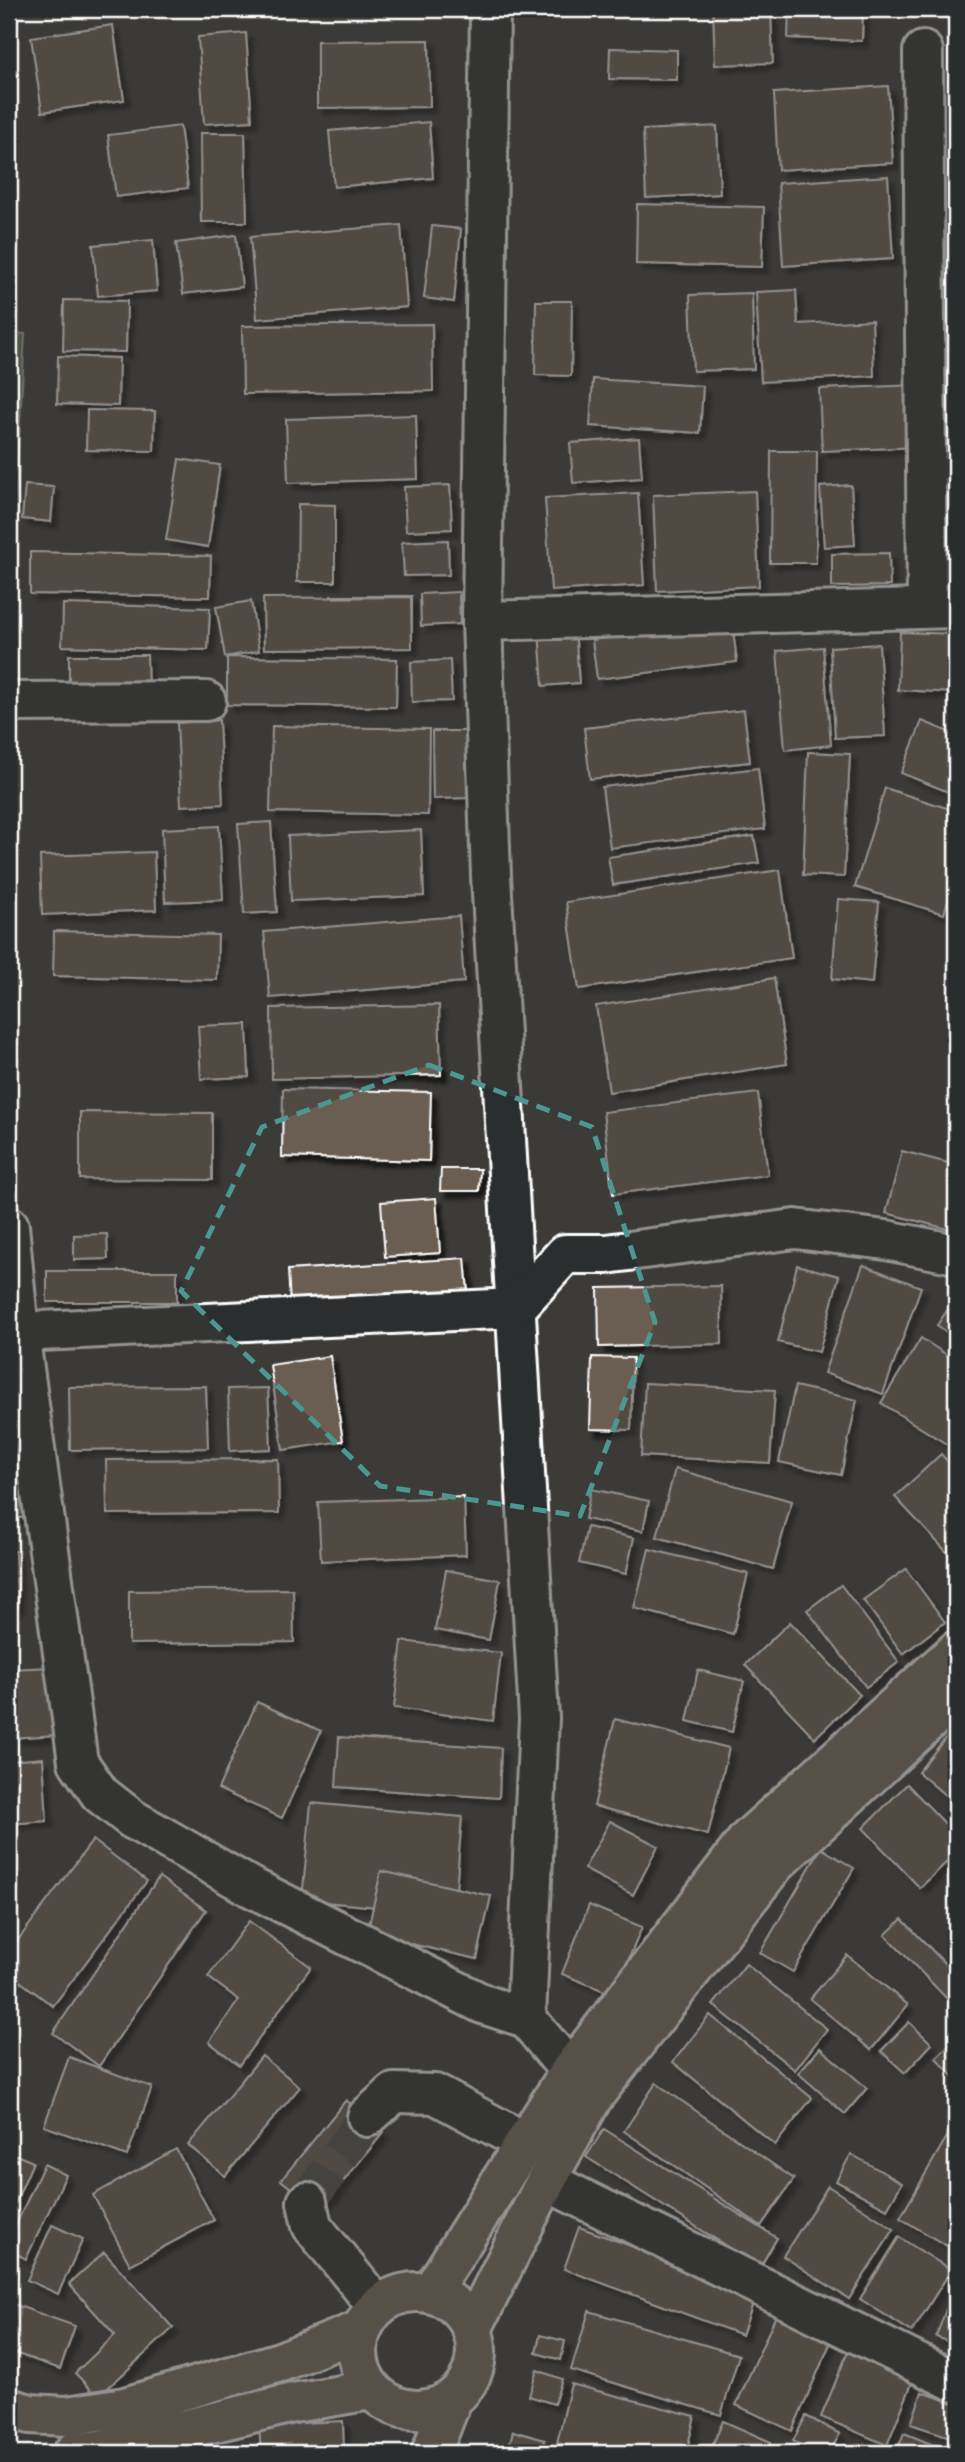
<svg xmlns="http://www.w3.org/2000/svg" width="965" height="2462" font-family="'Gochi Hand',sans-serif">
<defs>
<filter id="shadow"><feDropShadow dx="6" dy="6" stdDeviation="2" flood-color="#0009"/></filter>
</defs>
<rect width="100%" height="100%" fill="#3d3b38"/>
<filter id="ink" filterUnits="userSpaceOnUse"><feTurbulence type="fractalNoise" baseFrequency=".0143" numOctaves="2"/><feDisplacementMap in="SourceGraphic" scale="14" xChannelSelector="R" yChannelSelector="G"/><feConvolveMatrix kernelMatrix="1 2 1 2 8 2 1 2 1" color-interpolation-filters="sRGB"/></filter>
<g filter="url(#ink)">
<!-- green -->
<polygon fill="#616b51" stroke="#b0b5a8" stroke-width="2" points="9,333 25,334 9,611"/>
<!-- building -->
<g fill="#6a5d51" stroke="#fff" stroke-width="2" filter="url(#shadow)">
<polygon points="713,9 771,9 773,63 715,65"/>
<polygon points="789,9 863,9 862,41 788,38"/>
<polygon points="113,25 124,100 42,112 31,37"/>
<polygon points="246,33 252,121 204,124 198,37"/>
<polygon points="429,40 430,107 317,108 317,41"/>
<polygon points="610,48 677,50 677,80 609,79"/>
<polygon points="888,86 893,163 778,170 774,93"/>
<polygon points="429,122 433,178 334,187 329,131"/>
<polygon points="180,126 188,188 116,197 108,135"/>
<polygon points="717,126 720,194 646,198 643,130"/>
<polygon points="200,133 245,133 247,222 201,222"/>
<polygon points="888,176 893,259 783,266 778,183"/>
<polygon points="637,204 764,207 762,267 636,264"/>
<polygon points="401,225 407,307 257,319 250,237"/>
<polygon points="432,226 461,229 454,302 424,298"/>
<polygon points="236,235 242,287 183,294 176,243"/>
<polygon points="153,240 157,291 98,296 93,245"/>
<polygon points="796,290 798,324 872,320 874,376 761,382 756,292"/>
<polygon points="752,293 754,369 693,371 690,295"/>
<polygon points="64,300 127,301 126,352 63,351"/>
<polygon points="536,301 572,301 571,376 535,375"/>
<polygon points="432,324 433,391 243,394 242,326"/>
<polygon points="58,356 119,358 118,406 57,404"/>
<polygon points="593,379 703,386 700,433 590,426"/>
<polygon points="918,385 920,447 822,451 819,389"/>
<polygon points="87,410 155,411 154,451 86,450"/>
<polygon points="416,415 418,479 288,483 286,419"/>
<polygon points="639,438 642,478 573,483 570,443"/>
<polygon points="771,451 817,451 816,563 770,563"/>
<polygon points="179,459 220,465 208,547 166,540"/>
<polygon points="25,485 54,487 51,522 22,519"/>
<polygon points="450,485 452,529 406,531 404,487"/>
<polygon points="851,485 855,545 824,547 820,487"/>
<polygon points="755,491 759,586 657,591 653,495"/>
<polygon points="638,493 644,585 551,591 545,498"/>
<polygon points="298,504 335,505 335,582 297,582"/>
<polygon points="448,540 449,575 404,576 402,542"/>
<polygon points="30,552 211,556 210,597 30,594"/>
<polygon points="889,553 890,586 832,587 832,554"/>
<polygon points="459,592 460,624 421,626 420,594"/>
<rect x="331" y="596" width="81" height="47"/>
<polygon points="411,597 412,648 264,649 263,598"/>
<polygon points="251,601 259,651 225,657 216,607"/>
<polygon points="63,604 210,608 208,650 62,646"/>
<polygon points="732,622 737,662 597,679 592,640"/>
<polygon points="575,628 579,683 543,686 539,631"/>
<polygon points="900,632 956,634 956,693 898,690"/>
<polygon points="879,644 885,736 835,738 830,647"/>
<polygon points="823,647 831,745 785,750 777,651"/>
<polygon points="69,655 147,655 148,691 69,691"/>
<polygon points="227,657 397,659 396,707 227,705"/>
<polygon points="450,660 452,701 412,702 411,662"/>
<polygon points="744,710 750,762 590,779 584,728"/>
<polygon points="219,720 223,804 181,806 177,723"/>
<polygon points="922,721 956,735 956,795 901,773"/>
<polygon points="272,726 429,729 428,815 270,812"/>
<polygon points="432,731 466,731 468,798 433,799"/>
<polygon points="808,752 850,754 844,877 803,875"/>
<polygon points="758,768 765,829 610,848 602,787"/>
<polygon points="885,788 956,811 956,873 944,914 855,887"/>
<polygon points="271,822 277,912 244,914 238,824"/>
<polygon points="219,826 223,900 165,902 162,829"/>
<polygon points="421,830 424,896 291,901 288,836"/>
<polygon points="754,836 759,863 613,885 608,857"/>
<polygon points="154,852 156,910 42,915 40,856"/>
<polygon points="780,870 792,958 579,989 566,902"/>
<polygon points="838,899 879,902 872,983 832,979"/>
<polygon points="459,916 464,982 270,998 264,932"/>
<polygon points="54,931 218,935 217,980 53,976"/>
<polygon points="774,978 787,1064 609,1092 596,1006"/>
<polygon points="439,1005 441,1075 272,1079 271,1008"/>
<polygon points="247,1024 249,1077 201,1079 198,1026"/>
<polygon points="283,1089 431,1092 429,1161 282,1157"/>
<polygon points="758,1093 768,1175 613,1194 603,1112"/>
<polygon points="80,1112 212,1113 212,1180 80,1179"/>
<polygon points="902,1151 956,1165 956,1231 886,1213"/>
<polygon points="441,1169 480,1169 479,1191 440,1191"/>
<polygon points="436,1198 440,1253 385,1257 381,1202"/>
<polygon points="107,1234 108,1259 74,1260 74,1235"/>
<polygon points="465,1258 468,1292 290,1304 288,1270"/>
<polygon points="797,1265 839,1276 819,1352 778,1342"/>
<polygon points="863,1265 921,1287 883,1394 824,1373"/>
<rect x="47" y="1271" width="130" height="31"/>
<polygon points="721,1286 722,1344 599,1347 598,1288"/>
<polygon points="956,1298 956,1339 937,1325"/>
<polygon points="921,1338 956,1361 956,1450 881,1403"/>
<polygon points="330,1356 343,1441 283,1450 270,1365"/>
<polygon points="592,1357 633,1358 631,1430 590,1429"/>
<polygon points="645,1383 775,1390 770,1463 641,1456"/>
<polygon points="206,1386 208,1448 70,1450 69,1387"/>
<polygon points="795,1386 857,1400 841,1475 779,1462"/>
<polygon points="268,1388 271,1449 230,1451 228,1389"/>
<polygon points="941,1454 956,1471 956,1562 895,1497"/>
<polygon points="278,1459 279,1513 107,1514 106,1460"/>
<polygon points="29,1462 32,1496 9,1498 9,1463"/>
<polygon points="675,1469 792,1501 773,1569 657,1537"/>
<polygon points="591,1489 649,1501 643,1531 585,1519"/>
<polygon points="464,1497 466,1555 321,1561 318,1502"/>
<polygon points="36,1499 38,1516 9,1519 9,1501"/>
<polygon points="587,1527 634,1538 626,1574 579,1563"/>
<polygon points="649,1549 748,1574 733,1634 634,1608"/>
<polygon points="9,1551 15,1551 18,1607 9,1607"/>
<polygon points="906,1569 945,1622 903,1654 863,1600"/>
<polygon points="446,1570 500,1580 489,1640 435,1630"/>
<polygon points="841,1585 899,1662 866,1687 807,1610"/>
<polygon points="293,1589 294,1642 129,1644 129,1591"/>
<polygon points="790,1622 860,1695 815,1738 745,1665"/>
<polygon points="402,1641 501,1653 493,1721 394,1708"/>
<polygon points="52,1667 57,1735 9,1738 9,1669"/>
<polygon points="698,1670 744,1681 732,1732 687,1721"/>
<polygon points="257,1702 321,1731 282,1818 218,1789"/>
<polygon points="615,1719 729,1748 708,1835 594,1806"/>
<polygon points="952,1730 956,1733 956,1798 953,1802 918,1772"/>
<polygon points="339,1737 501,1748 499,1798 336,1787"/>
<polygon points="43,1758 47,1821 9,1824 9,1761"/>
<polygon points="907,1784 956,1835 956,1853 920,1888 863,1828"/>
<polygon points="311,1803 462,1817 454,1914 302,1900"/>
<polygon points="610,1821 658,1846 633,1895 584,1869"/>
<polygon points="93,1840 147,1881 53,2006 9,1973 9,1952"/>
<polygon points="821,1848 854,1868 793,1972 760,1953"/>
<polygon points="381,1871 491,1896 477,1959 367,1934"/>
<polygon points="159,1877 206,1910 99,2066 53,2033"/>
<polygon points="589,1905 642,1927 614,1995 562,1974"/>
<polygon points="902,1919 956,1975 956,2008 885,1935"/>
<polygon points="249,1921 311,1967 239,2065 209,2042 239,2000 208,1977"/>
<polygon points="847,1955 908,2005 871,2050 810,1999"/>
<polygon points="746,1964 827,2029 795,2070 713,2005"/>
<polygon points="710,2015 812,2098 775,2145 673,2062"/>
<polygon points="909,2022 932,2044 905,2073 881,2051"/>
<polygon points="956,2038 956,2079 936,2058"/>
<polygon points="820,2048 867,2088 845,2114 798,2073"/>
<polygon points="262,2056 300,2087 225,2176 188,2145"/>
<polygon points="69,2057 152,2087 127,2156 44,2126"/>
<polygon points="656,2083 794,2179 761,2226 624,2131"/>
<polygon points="346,2100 384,2132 319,2211 281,2180"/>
<polygon points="956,2121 956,2242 952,2249 900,2218"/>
<polygon points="604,2129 777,2238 760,2267 586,2157"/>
<polygon points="176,2149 214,2220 130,2265 93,2195"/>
<polygon points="9,2152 33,2162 9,2217"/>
<polygon points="851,2154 902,2183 887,2209 836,2181"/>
<polygon points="44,2164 66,2175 26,2259 9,2250 9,2240"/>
<polygon points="828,2186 894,2229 849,2299 783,2256"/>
<polygon points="52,2225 83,2239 58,2294 27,2280"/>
<polygon points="579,2227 757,2292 742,2335 564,2269"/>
<polygon points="899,2237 951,2270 912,2332 860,2299"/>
<polygon points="104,2252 173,2328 98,2397 75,2373 115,2335 69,2284"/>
<polygon points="956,2282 956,2345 936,2337"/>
<polygon points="10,2303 75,2326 60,2369 9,2351"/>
<polygon points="589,2311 739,2355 721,2415 571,2370"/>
<polygon points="777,2313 833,2337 792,2431 736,2405"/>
<polygon points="540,2335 565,2341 561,2360 536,2353"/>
<polygon points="849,2349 915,2376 887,2445 821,2417"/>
<polygon points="537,2370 562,2379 554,2404 529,2396"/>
<polygon points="571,2384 695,2416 686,2453 596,2453 557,2443"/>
<polygon points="922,2392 956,2404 956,2418 950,2437 911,2424"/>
<polygon points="806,2416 840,2434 829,2453 815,2453 793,2441"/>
<polygon points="343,2421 344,2453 261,2453 259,2425"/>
<polygon points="723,2421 771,2442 766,2453 709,2453"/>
<polygon points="513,2431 545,2440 541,2453 507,2453"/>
<polygon points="904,2433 951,2452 951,2453 896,2453"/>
</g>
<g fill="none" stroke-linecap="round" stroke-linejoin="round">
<!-- minor-tunnel -->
<polyline stroke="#504f4c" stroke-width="38" stroke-dasharray="38 19" stroke-linecap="butt" points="307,2202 367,2117"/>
<defs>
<g id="minor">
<polyline points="490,9 482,621 491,876 539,1718 526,2018"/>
<polyline points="923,51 927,606"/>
<polyline points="482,621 956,608"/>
<polyline points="9,702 206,701"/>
<polyline points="9,1226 19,1332 78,1762 100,1794 132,1819 249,1886 483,2004 526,2018 570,2071"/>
<polyline points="19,1332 516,1308 565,1254 606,1254 795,1229 886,1240 956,1254"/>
<polyline points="367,2117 394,2093 435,2094 526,2143"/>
<polyline points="546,2181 956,2382"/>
<polyline points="307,2202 312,2226 377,2306"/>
</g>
<g id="major">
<circle cx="417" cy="2351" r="59"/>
<polyline points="431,2292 570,2071 748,1839 956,1651"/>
<polyline points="473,2327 546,2181 593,2097 775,1864 956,1696"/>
<polyline points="9,2408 30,2414 67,2416 125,2407 280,2362 361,2330"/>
<polyline points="73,2453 100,2450 293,2403 371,2390"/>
<polyline points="431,2453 451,2402"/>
</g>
</defs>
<!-- minor casing -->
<use href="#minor" stroke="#fff" stroke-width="44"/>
<!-- major casing -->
<use href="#major" stroke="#fff" stroke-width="44"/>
<!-- minor -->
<use href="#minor" stroke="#2a2d2e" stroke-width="38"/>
<!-- major -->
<use href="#major" stroke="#746a5a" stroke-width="38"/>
</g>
</g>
<!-- marked area -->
<path d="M0 0H965V2462H0ZM429,1065L592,1127L655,1322L580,1516L380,1486L181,1291L262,1127Z" fill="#3d3b38" fill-opacity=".55" fill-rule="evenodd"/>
<path fill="none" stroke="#4b9892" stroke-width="5" stroke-dasharray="14 9" stroke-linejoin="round" d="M429,1065L592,1127L655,1322L580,1516L380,1486L181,1291L262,1127Z"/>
<!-- margin -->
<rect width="965" height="2462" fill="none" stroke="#2a2d2e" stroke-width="35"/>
<rect x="18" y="18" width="930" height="2427" fill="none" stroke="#fff" stroke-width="2.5" filter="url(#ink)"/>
</svg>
